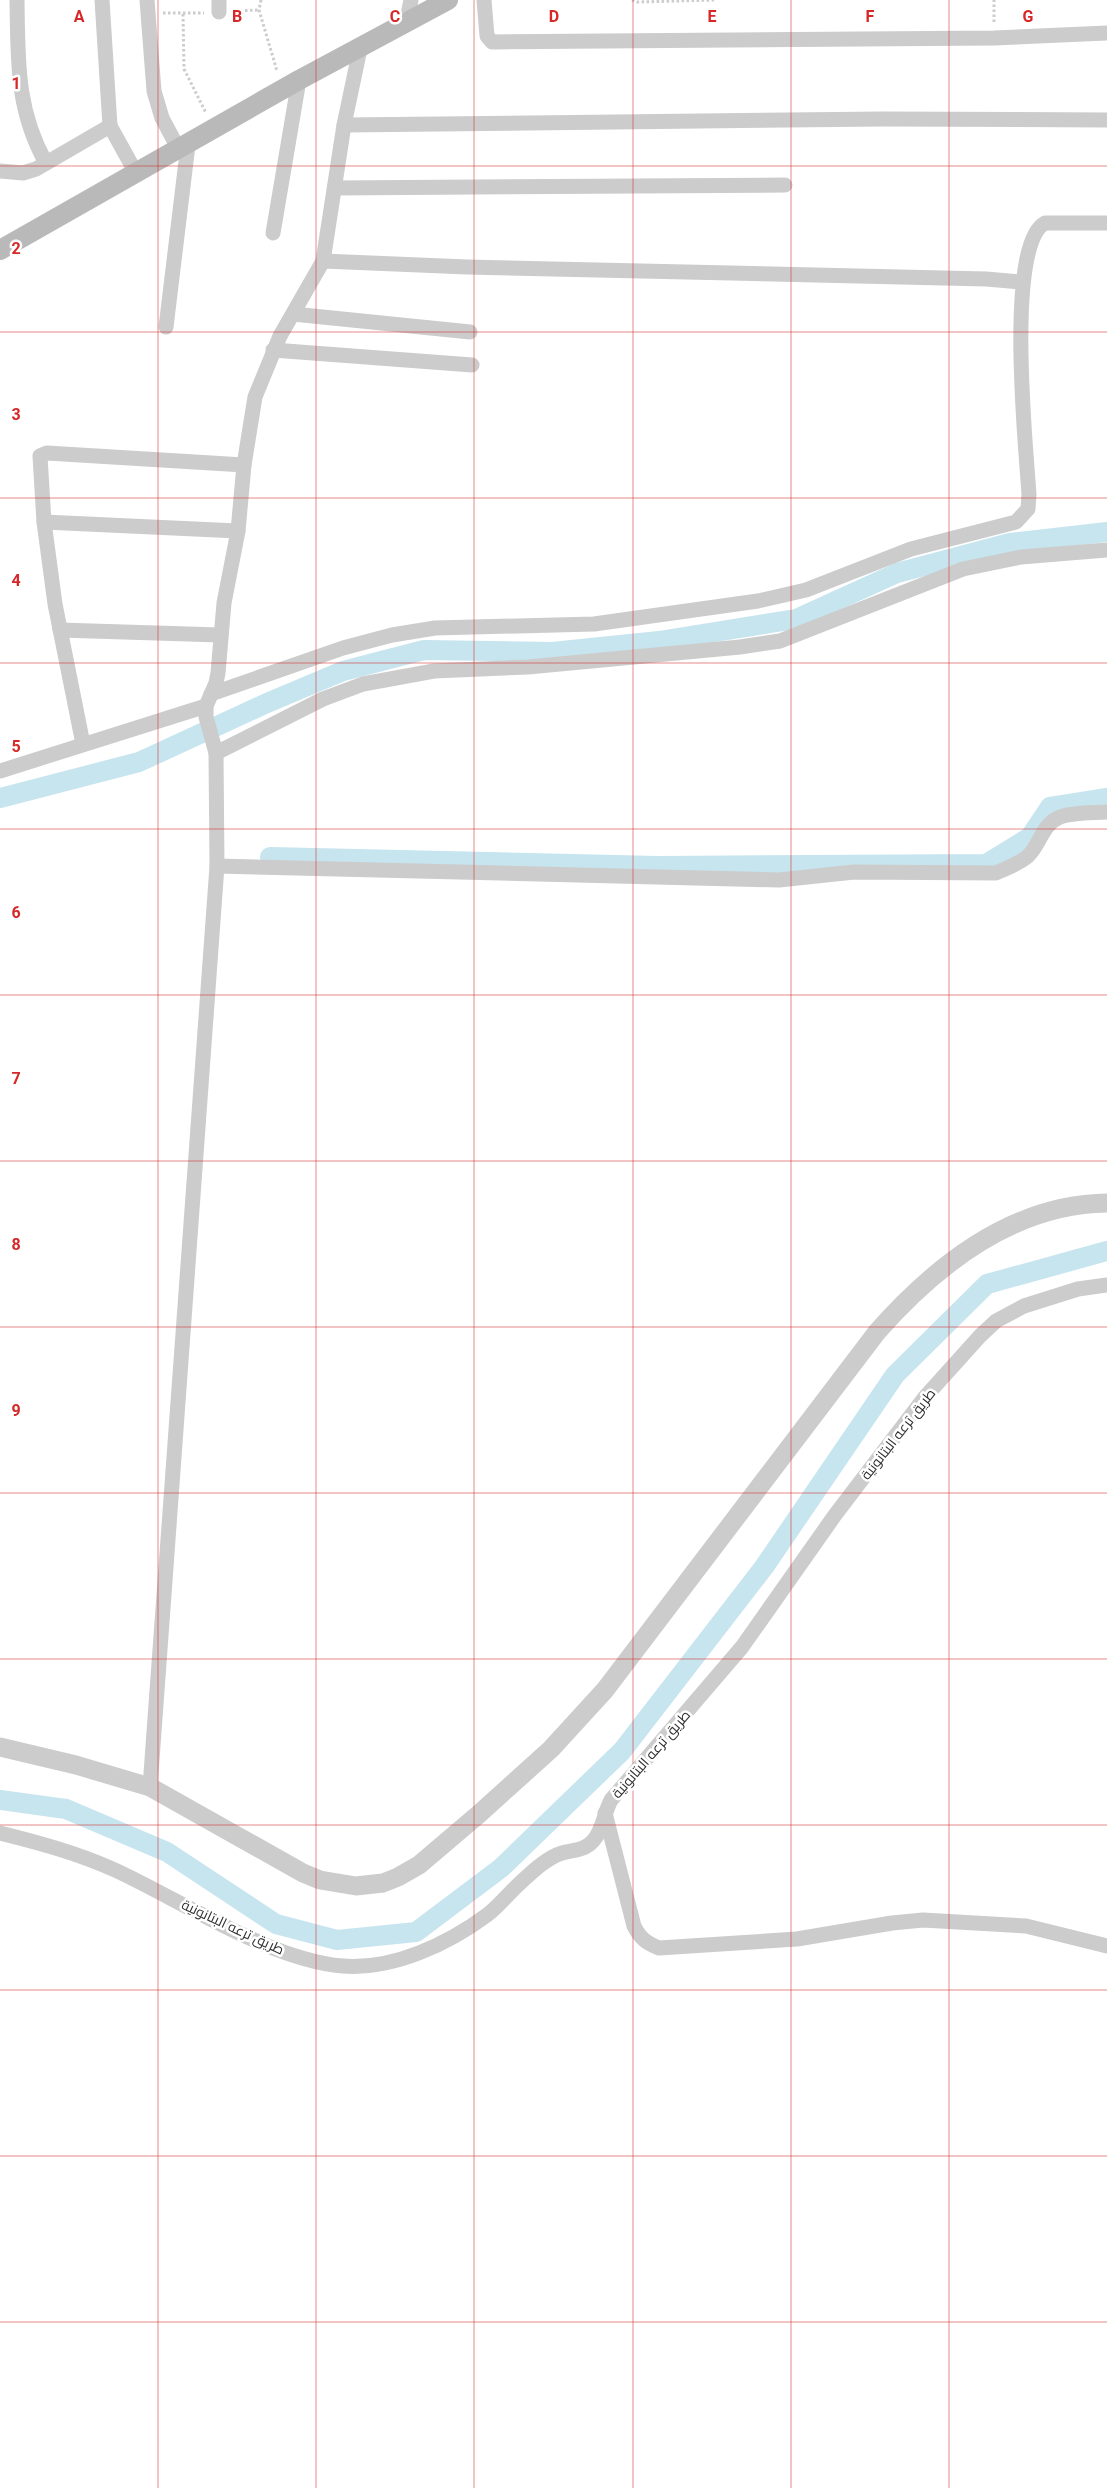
<svg xmlns="http://www.w3.org/2000/svg" width="1107" height="2488" font-family="Roboto,Cairo,sans-serif">
<rect width="100%" height="100%" fill="#fff"/>
<g fill="none" stroke-linecap="round" stroke-linejoin="round">
<!-- canal -->
<g stroke="#c7e5ef" stroke-width="20">
<polyline points="0,798 139,762 267,703 343,671 424,650 552,652 659,641 796,619 897,573 1010,543 1107,532"/>
<polyline points="270,857 658,866 986,864 1030,837 1050,807 1107,798"/>
<polyline points="0,1800 66,1809 167,1852 276,1924 337,1940 416,1932 501,1868 622,1751 764,1567 895,1375 987,1284 1107,1251"/>
</g>
<!-- path -->
<g stroke="#ccc" stroke-width="3" stroke-dasharray="2.5 2.5" stroke-linecap="butt">
<polyline points="261,0 259,10 277,71"/>
<polyline points="632,0 637,2 716,0"/>
<polyline points="235,11 259,10"/>
<polyline points="163,13 204,13"/>
<polyline points="183,14 184,69 206,113"/>
<polyline points="994,22 994,0"/>
</g>
<!-- minor -->
<g stroke="#ccc" stroke-width="15">
<path d="M17,0C18,60 16,110 46,163"/>
<polyline points="102,0 110,126"/>
<polyline points="147,0 154,91 162,118 179,150"/>
<polyline points="219,0 219,12"/>
<polyline points="484,0 487,36 492,42 994,38 1107,33"/>
<polyline points="406,24 411,0"/>
<polyline points="344,125 883,119 1107,120"/>
<polyline points="0,171 23,173 36,169 110,126 136,173"/>
<polyline points="335,188 785,185"/>
<polyline points="273,233 299,80"/>
<polyline points="323,261 467,267 986,279 1022,282"/>
<polyline points="293,314 470,332"/>
<polyline points="166,327 188,145"/>
<polyline points="273,350 472,365"/>
<polyline points="44,522 238,531"/>
<polyline points="60,630 220,635"/>
<path d="M211,694L343,648L392,635L435,628L594,624L758,601L806,590L911,549L1016,522L1028,509L1029,494C1026,448 1005,245 1045,223H1107"/>
<polyline points="83,744 55,604 44,522 40,456 47,453 244,465"/>
<polyline points="216,753 323,699 363,684 434,671 528,667 740,647 780,641 963,569 1021,557 1107,550"/>
<polyline points="0,771 206,706"/>
<path d="M217,866L779,880L854,872L996,873C1007,868 1019,864 1028,856C1040,845 1042,824 1060,817C1074,812 1092,813 1107,812"/>
<polyline points="150,1787 217,866 216,753 206,717 206,706 216,683 218,673 224,603 238,531 244,465 255,397 280,336 323,261 344,125 360,49"/>
<path d="M605,1813L634,1926C640,1938 646,1943 659,1948L797,1939L892,1923L923,1920L1026,1926L1107,1946"/>
<path d="M0,1833C40,1843 77,1853 115,1870C182,1901 270,1960 343,1966C393,1970 448,1944 487,1915C499,1906 508,1894 519,1884C531,1873 546,1858 562,1853C573,1850 584,1851 593,1841C603,1830 604,1813 611,1800L742,1647L835,1515L925,1397L980,1336L996,1321L1024,1306L1078,1289L1107,1285"/>
</g>
<!-- tertiary -->
<path stroke="#ccc" stroke-width="19" d="M0,1747L76,1765L150,1787L303,1873L320,1880L356,1886L383,1883L398,1877L419,1865L479,1814L551,1749L605,1690L877,1332C936,1265 1013,1204 1107,1203"/>
<!-- secondary -->
<polyline stroke="#b9b9b9" stroke-width="20" points="0,250 299,80 448,0"/>
</g>
<!-- grid -->
<path fill="none" stroke="#d62828" stroke-width="1" stroke-opacity="0.55" d="M158,0V2488M316,0V2488M474,0V2488M633,0V2488M791,0V2488M949,0V2488M0,166H1107M0,332H1107M0,498H1107M0,663H1107M0,829H1107M0,995H1107M0,1161H1107M0,1327H1107M0,1493H1107M0,1659H1107M0,1825H1107M0,1990H1107M0,2156H1107M0,2322H1107"/>
<g text-anchor="middle" dominant-baseline="central" stroke-width="5" stroke-linejoin="round" paint-order="stroke">
<!-- street labels -->
<g font-size="14" fill="#2f2f2f" stroke="#fff">
<text transform="translate(898 1434) rotate(-52)">طريق ترعه البتانونية</text>
<text transform="translate(651 1754) rotate(-49)">طريق ترعه البتانونية</text>
<text transform="translate(233 1927) rotate(25)">طريق ترعه البتانونية</text>
</g>
</g>
<g font-size="16" text-anchor="middle" font-weight="bold" fill="#d62828" stroke="#fff" stroke-width="5" stroke-linejoin="round" paint-order="stroke">
<text x="79" y="22">A</text>
<text x="237" y="22">B</text>
<text x="395" y="22">C</text>
<text x="554" y="22">D</text>
<text x="712" y="22">E</text>
<text x="870" y="22">F</text>
<text x="1028" y="22">G</text>
<text x="16" y="89">1</text>
<text x="16" y="254">2</text>
<text x="16" y="420">3</text>
<text x="16" y="586">4</text>
<text x="16" y="752">5</text>
<text x="16" y="918">6</text>
<text x="16" y="1084">7</text>
<text x="16" y="1250">8</text>
<text x="16" y="1416">9</text>
</g>
</svg>
